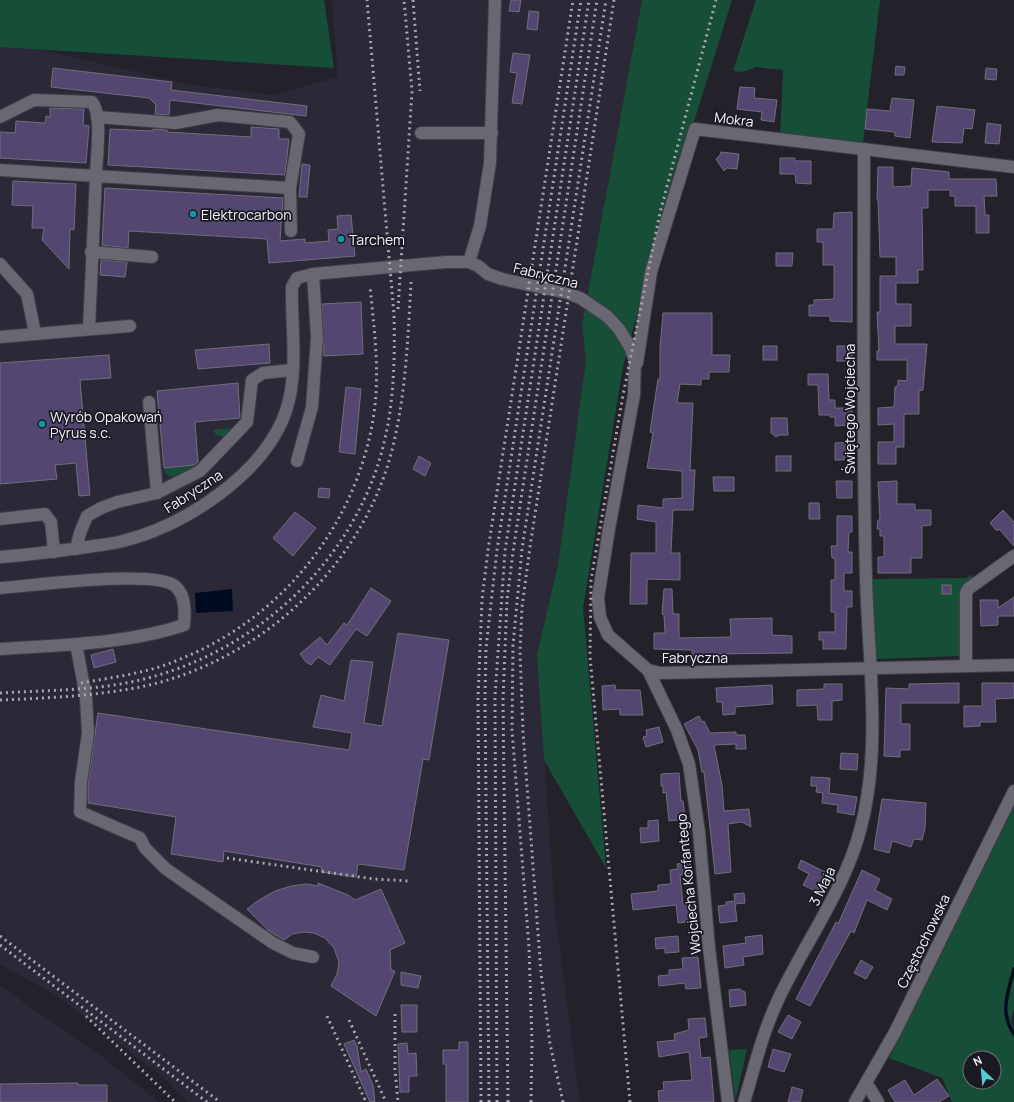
<svg xmlns="http://www.w3.org/2000/svg" width="1014" height="1102" font-family="Manrope,sans-serif">
<rect width="100%" height="100%" fill="#23222b"/>
<!-- built -->
<g fill="#2b2938">
<polygon points="332,0 642,0 582,325 586,360 558,565 537,654 555,913 580,1102 188,1102 168,1081 57,996 0,964 0,40 191,85 272,95 338,77"/>
<polygon points="0,986 100,1055 159,1102 0,1102"/>
</g>
<!-- green -->
<g fill="#174e38" fill-rule="evenodd">
<polygon points="0,0 324,0 334,68 0,47"/>
<polygon points="642,0 732,0 657,240 623,367 583,607 606,868 544,760 537,654 558,565 586,360 582,325"/>
<polygon points="756,0 880,0 863,142 780,135 783,70 756,67 743,72 733,71"/>
<polygon points="233,428 223,437 216,435 213,430"/>
<polygon points="198,465 198,467 172,477 166,474 164,468"/>
<polygon points="971,575 972,578 966,583 959,598 961,656 876,659 871,579 967,578"/>
<path d="M1014,807V1008L1011,1021L1014,1030V1102H952L942,1078L889,1058ZM970,1058H994V1082H970Z"/>
<polygon points="747,1049 736,1098 735,1098 729,1050"/>
</g>
<!-- water -->
<polygon fill="#000b22" points="232,589 233,611 196,613 195,593"/>
<g fill="none" stroke-linecap="round" stroke-linejoin="round">
<!-- stream -->
<path stroke="#000b22" stroke-width="3.5" d="M1014,969C1008,993 999,1012 1014,1034"/>
</g>
<!-- building -->
<g fill="#534771" stroke="#716e79">
<polygon points="511,0 521,0 519,12 509,11"/>
<polygon points="529,11 539,12 537,30 527,29"/>
<polygon points="513,53 530,55 522,104 512,103 517,73 510,72"/>
<polygon points="896,66 905,67 904,75 895,75"/>
<polygon points="53,68 172,82 171,90 307,106 306,116 170,100 169,115 155,114 156,105 149,98 51,87"/>
<polygon points="986,68 997,69 996,80 985,79"/>
<polygon points="740,87 755,88 754,98 777,100 774,122 761,120 762,112 737,109"/>
<polygon points="892,98 914,100 910,138 895,136 895,132 865,129 867,109 890,111"/>
<polygon points="937,106 975,110 972,129 964,128 962,143 932,142"/>
<polygon points="50,108 84,109 83,125 89,126 86,163 0,158 0,132 15,133 16,121 45,123 46,116 50,117"/>
<polygon points="987,123 1001,125 999,144 985,143"/>
<polygon points="251,127 279,129 279,139 289,139 285,175 108,165 110,129 153,131 153,129 167,130 167,132 251,137"/>
<polygon points="721,152 739,154 737,169 727,168 724,171 716,159 720,155"/>
<polygon points="780,158 795,158 795,161 811,161 811,184 796,183 795,174 780,174"/>
<polygon points="302,164 310,165 307,197 299,197"/>
<polygon points="878,167 893,167 893,187 911,186 912,168 949,172 949,179 996,179 997,196 984,196 985,215 989,215 989,233 976,233 976,206 955,206 955,196 950,196 950,190 928,190 928,208 922,208 923,270 918,270 918,283 896,283 896,304 911,304 911,326 895,326 895,344 927,344 923,390 919,391 919,414 904,414 904,447 896,447 896,464 878,464 878,442 894,442 894,424 878,425 878,408 894,407 895,387 898,385 898,380 907,381 907,360 877,360 877,351 879,351 877,312 880,312 880,276 896,276 896,257 880,257 878,200 877,200"/>
<polygon points="13,181 76,184 74,230 70,229 69,269 42,240 44,228 32,228 33,206 12,205"/>
<polygon points="105,188 283,198 280,241 305,239 305,243 329,241 328,230 338,229 337,216 351,215 355,256 269,263 267,239 129,231 128,248 102,245"/>
<polygon points="852,212 852,322 830,321 830,316 809,316 809,305 814,305 814,300 834,299 834,265 823,265 823,242 817,242 817,229 833,229 834,213"/>
<polygon points="776,253 793,253 792,266 776,266"/>
<polygon points="101,260 127,262 125,277 100,275"/>
<polygon points="361,302 363,354 324,356 322,304"/>
<polygon points="663,313 712,313 712,355 730,355 729,372 709,372 709,379 701,379 701,385 680,384 677,403 693,403 690,470 695,470 693,510 673,510 671,553 680,553 680,580 647,579 647,604 630,604 631,553 656,553 656,522 637,519 638,505 663,508 663,499 682,498 682,471 647,468 653,433 650,432 658,379 660,379 660,348"/>
<polygon points="269,344 270,363 198,369 195,350"/>
<rect x="763" y="346" width="14" height="14"/>
<rect x="837" y="346" width="15" height="15"/>
<polygon points="109,355 111,378 80,380 90,495 79,496 76,463 55,465 57,479 0,484 0,363"/>
<polygon points="808,374 828,374 829,400 835,400 835,408 852,408 852,425 835,426 835,417 830,417 830,415 819,415 818,385 808,385"/>
<polygon points="238,383 240,418 195,422 198,462 194,465 164,468 157,391"/>
<polygon points="346,387 361,389 355,454 339,452"/>
<polygon points="771,418 787,418 788,435 779,435 776,437 771,433"/>
<polygon points="852,442 852,457 844,457 844,460 835,460 835,443"/>
<polygon points="419,456 431,463 425,476 413,469"/>
<rect x="776" y="456" width="15" height="15"/>
<polygon points="713,477 734,477 734,491 714,491"/>
<polygon points="836,481 852,481 852,498 837,498"/>
<polygon points="897,481 897,504 915,504 915,510 931,510 931,525 922,526 922,558 911,558 911,573 878,573 878,557 884,557 884,536 880,536 880,529 877,529 878,520 880,520 878,482"/>
<polygon points="319,488 330,489 329,498 318,497"/>
<polygon points="809,503 819,503 820,519 809,519"/>
<polygon points="1003,510 1014,522 1014,546 999,529 997,531 990,523"/>
<polygon points="295,512 316,528 293,556 273,538"/>
<polygon points="837,516 852,516 852,532 849,532 848,552 852,552 852,573 844,573 844,591 852,591 852,607 847,607 846,649 823,649 823,640 819,640 819,632 835,632 835,612 831,612 831,580 835,580 835,558 832,558 831,546 837,546"/>
<rect x="942" y="585" width="9" height="9"/>
<polygon points="371,588 391,601 367,636 356,629 330,665 318,657 311,665 306,662 300,654 320,637 327,645 344,623 347,625"/>
<polygon points="664,589 672,589 673,614 679,614 679,638 731,637 730,619 772,618 772,635 792,636 792,653 714,654 699,656 692,655 692,650 654,649 654,633 665,633 664,615 662,614"/>
<polygon points="1014,597 1014,616 998,616 998,625 981,626 980,600 998,600 998,608"/>
<polygon points="398,633 449,640 429,760 423,759 404,870 358,864 356,877 321,872 322,867 224,851 223,862 171,854 176,817 88,803 88,783 98,713 349,750 352,733 313,727 321,695 344,701 351,660 373,662 364,723 382,726"/>
<polygon points="113,649 116,662 94,668 91,655"/>
<polygon points="959,683 959,703 901,703 901,724 910,724 910,750 900,750 900,757 884,756 886,688 909,689 909,684"/>
<polygon points="982,683 1014,683 1014,698 995,699 996,722 980,722 980,726 964,727 964,706 982,706"/>
<polygon points="824,684 842,684 842,700 832,701 832,720 818,720 817,705 797,706 797,690 824,689"/>
<polygon points="615,685 616,690 640,690 643,715 620,715 620,709 603,710 602,686"/>
<polygon points="772,685 773,704 735,707 735,714 723,715 722,702 717,702 716,688"/>
<polygon points="699,716 702,722 704,721 710,733 736,732 736,735 745,735 746,749 736,749 736,744 714,745 722,785 724,811 749,809 751,827 742,822 728,824 731,872 715,874 704,772 702,772 698,750 684,724"/>
<polygon points="659,727 663,742 646,747 643,737 647,736 646,730"/>
<polygon points="841,753 858,754 857,770 840,769"/>
<polygon points="679,773 681,801 683,801 685,819 669,821 666,792 663,793 663,786 661,786 661,774"/>
<polygon points="811,777 830,778 829,793 857,797 854,815 837,812 838,805 822,803 823,793 816,792 817,786 811,786"/>
<polygon points="882,799 926,803 925,828 922,840 914,839 911,847 892,841 889,853 874,849"/>
<polygon points="658,820 659,841 641,843 640,828 648,828 648,821"/>
<polygon points="801,860 833,876 825,893 818,889 817,892 803,885 809,874 798,868"/>
<polygon points="690,862 692,873 680,875 683,904 693,903 695,921 678,923 676,905 633,910 631,894 658,891 658,885 671,884 670,870 678,869 677,864"/>
<polygon points="862,870 880,879 875,890 892,899 887,910 867,900 854,933 851,931 810,1006 796,999 836,922 838,924"/>
<polygon points="318,883 348,895 355,900 381,889 405,943 390,950 391,970 395,971 376,1016 331,986 337,974 339,962 334,948 325,938 314,933 304,932 292,934 284,940 269,931 247,909 259,900 275,891 291,886 307,884 318,886"/>
<polygon points="744,893 745,903 735,904 737,921 720,923 718,906 726,905 726,902 735,901 734,894"/>
<polygon points="762,935 763,954 743,957 744,965 725,968 723,946 746,943 745,937"/>
<polygon points="678,936 679,952 665,953 665,948 656,949 655,938"/>
<polygon points="698,957 701,988 686,989 685,983 659,986 658,976 669,975 669,970 683,969 682,958"/>
<polygon points="861,960 873,967 866,979 854,973"/>
<polygon points="401,972 421,976 418,988 401,985"/>
<polygon points="739,989 745,992 746,1005 730,1007 729,990"/>
<polygon points="401,1005 417,1005 417,1032 402,1032"/>
<polygon points="788,1015 801,1022 792,1039 778,1032"/>
<polygon points="705,1018 707,1037 699,1038 701,1058 710,1057 714,1102 659,1102 658,1091 664,1090 663,1082 692,1080 689,1052 659,1057 657,1042 675,1040 674,1034 689,1030 688,1019"/>
<polygon points="354,1040 357,1046 361,1072 366,1069 373,1085 375,1102 370,1102 344,1044"/>
<polygon points="459,1042 468,1042 468,1102 446,1102 446,1064 443,1064 443,1050 459,1050"/>
<polygon points="407,1043 408,1054 416,1053 417,1076 409,1076 409,1092 400,1092 398,1044"/>
<polygon points="773,1049 791,1054 784,1072 768,1067"/>
<polygon points="937,1079 949,1096 939,1102 895,1102 888,1090 905,1080 914,1095"/>
<polygon points="78,1083 78,1085 107,1085 107,1102 0,1102 0,1084"/>
<polygon points="792,1087 803,1090 800,1102 788,1102"/>
</g>
<g fill="none" stroke-linecap="round" stroke-linejoin="round">
<defs>
<g id="minor">
<path d="M0,117L34,100L92,102C103,115 96,158 96,176L290,188"/>
<polyline points="97,117 175,123 218,115 290,122 299,134 290,188 291,231"/>
<polyline points="421,133 492,133"/>
<polyline points="0,170 96,176 89,328"/>
<polyline points="91,252 152,257"/>
<polyline points="469,262 480,226 490,163 495,0"/>
<polyline points="0,264 27,294 35,333"/>
<polyline points="0,337 130,326"/>
<polyline points="637,363 651,272 695,129 1014,167"/>
<polyline points="149,402 157,493"/>
<polyline points="297,461 312,407 317,337 313,274"/>
<polyline points="0,519 45,514 51,522 54,552"/>
<polyline points="76,549 80,533 87,516 101,508 117,502 157,493 200,471 247,422 252,380 263,373 292,370"/>
<path d="M0,557C29,555 58,551 87,547C99,545 112,544 123,541C186,525 264,474 286,411C299,371 291,328 292,287L297,278L313,274L446,262H469L478,266L488,274L502,279L568,293L582,299L608,317L619,329L630,347L635,360L634,395L609,529L598,598L600,617L608,635L648,670L660,673L1014,665"/>
<path d="M0,588C32,586 154,569 175,586C186,595 185,613 184,625C128,644 59,645 0,649"/>
<polyline points="76,644 86,697 88,733 81,782 80,812 140,838 145,848 166,869 273,943 293,953 313,957"/>
<polyline points="966,666 966,593 968,589 1014,556"/>
<polyline points="648,670 677,730 689,764 699,832 709,948 728,1102"/>
<polyline points="867,1084 878,1102"/>
<path d="M744,1102C755,1066 762,1034 778,1000C805,942 845,890 861,827C882,746 868,660 866,577C862,435 864,292 864,149"/>
<polyline points="855,1102 895,1032 1014,791"/>
</g>
</defs>
<!-- minor casing -->
<use href="#minor" stroke="#403e46" stroke-width="14"/>
<!-- minor -->
<use href="#minor" stroke="#686772" stroke-width="12"/>
<!-- rail -->
<g stroke="#a7a6ad" stroke-width="3" stroke-dasharray="2 4" stroke-linecap="butt">
<polyline points="413,0 420,91"/>
<polyline points="398,309 412,91 404,0"/>
<path d="M81,683C114,677 148,673 178,660C282,619 358,524 374,413C380,371 374,328 370,286"/>
<path d="M0,693C48,690 97,691 144,679C257,651 354,561 383,447C394,404 395,360 394,315L367,0"/>
<path d="M0,700C48,698 98,696 145,686C262,660 365,564 393,446C406,392 408,337 411,282"/>
<polyline points="227,858 374,879 409,881"/>
<polyline points="0,936 220,1102"/>
<polyline points="0,945 207,1102"/>
<polyline points="395,1014 395,1069 398,1102"/>
<polyline points="86,1016 175,1102"/>
<polyline points="327,1016 366,1102"/>
<polyline points="349,1020 386,1102"/>
<polyline points="481,1102 478,698 482,600 488,550 573,0"/>
<polyline points="489,1102 485,698 486,648 497,550 581,0"/>
<polyline points="497,1102 495,696 505,551 589,0"/>
<polyline points="508,1102 503,700 507,600 513,552 597,0"/>
<polyline points="531,1102 532,1042 529,947 512,730 513,645 522,549 606,0"/>
<polyline points="563,1102 550,1044 541,973 523,732 520,651 522,607 530,547 614,0"/>
<polyline points="630,1102 590,656 591,580 623,395 660,213 716,0"/>
</g>
</g>
<!-- markers -->
<g fill="#0f9aa8" stroke="#1a1922" stroke-width="1.5">
<circle cx="193" cy="214" r="4"/>
<circle cx="341" cy="239" r="4"/>
<circle cx="42" cy="424" r="4"/>
</g>
<g text-anchor="middle" dominant-baseline="central" stroke-width="3.5" stroke-linejoin="round" paint-order="stroke">
<!-- street labels -->
<g font-size="14" fill="#f3f2f8" stroke="#1a1922">
<text transform="translate(734 119) rotate(7)">Mokra</text>
<text transform="translate(546 275) rotate(14)">Fabryczna</text>
<text transform="translate(849 409) rotate(-90)">Świętego Wojciecha</text>
<text transform="translate(193 491) rotate(-33)">Fabryczna</text>
<text x="695" y="657">Fabryczna</text>
<text transform="translate(688 884) rotate(-96)">Wojciecha Korfantego</text>
<text transform="translate(822 886) rotate(-64)">3 Maja</text>
<text transform="translate(923 941) rotate(-64)">Częstochowska</text>
</g>
<!-- poi labels -->
<g font-size="14" fill="#f3f2f8" stroke="#1a1922" text-anchor="start">
<text x="201" y="214">Elektrocarbon</text>
<text x="349" y="239">Tarchem</text>
<text x="50" y="416">Wyrób Opakowań<tspan x="50" dy="16">Pyrus s.c.</tspan></text>
</g>
</g>
<!-- north arrow -->
<g transform="translate(982 1070) rotate(334)"><circle r="19" fill="#1a1922" stroke="#717078"/>
<path d="M0-3L7 15L0 10L-7 15Z" fill="#51ccd1"/>
<text y="-6" font-size="11" font-weight="bold" text-anchor="middle" fill="#f3f2f8">N</text>
</g>
</svg>
